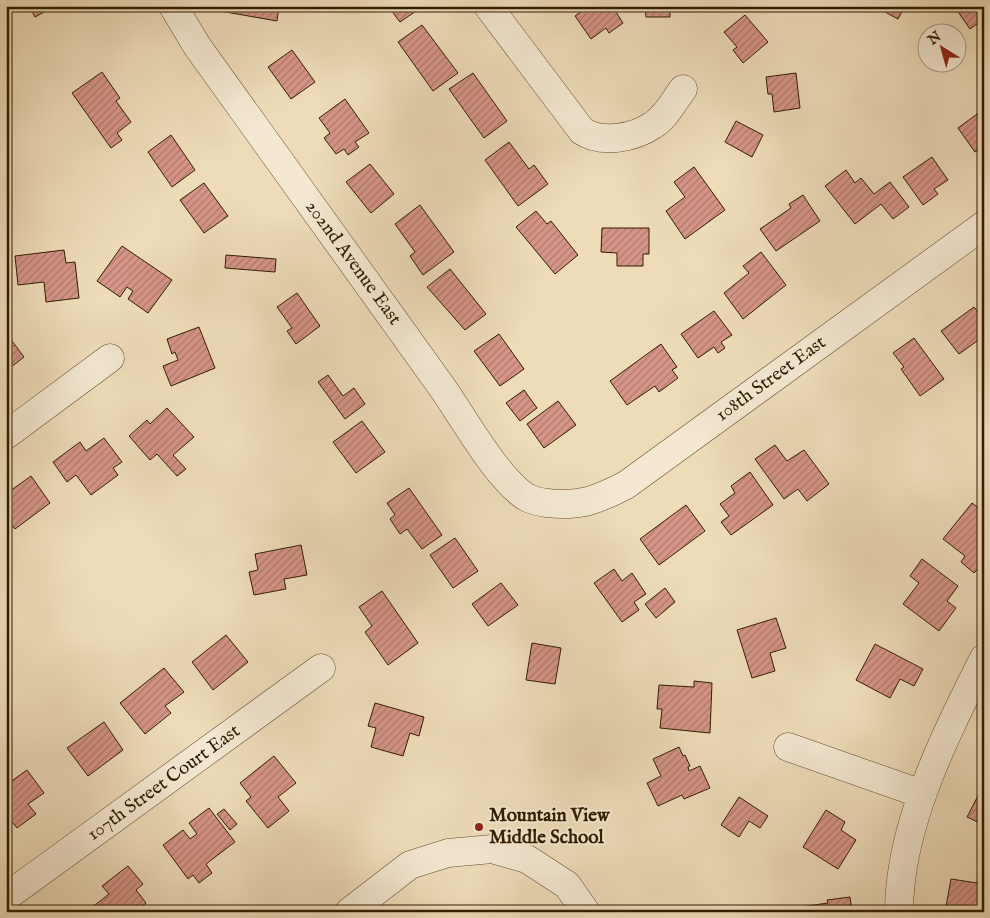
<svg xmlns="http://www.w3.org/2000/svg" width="990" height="918" font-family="'IM FELL English',serif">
<defs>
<pattern id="building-hatch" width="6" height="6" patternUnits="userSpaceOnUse" patternTransform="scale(1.25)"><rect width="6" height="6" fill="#d69588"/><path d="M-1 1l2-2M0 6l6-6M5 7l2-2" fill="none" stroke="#ae796d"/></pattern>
</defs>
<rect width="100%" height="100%" fill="#eedcb9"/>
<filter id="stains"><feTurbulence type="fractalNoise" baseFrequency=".004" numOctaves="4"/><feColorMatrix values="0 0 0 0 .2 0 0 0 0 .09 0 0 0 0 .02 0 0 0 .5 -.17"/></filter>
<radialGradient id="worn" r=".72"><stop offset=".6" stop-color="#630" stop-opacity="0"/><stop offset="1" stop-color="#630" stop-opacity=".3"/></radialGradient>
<!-- building -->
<g fill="url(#building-hatch)" stroke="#311c00">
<polygon points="29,6 55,6 35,17"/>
<polygon points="220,6 279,6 277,21 220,11"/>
<polygon points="388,6 421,6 422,7 400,22"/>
<polygon points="589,6 612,6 623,23 609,33 606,28 591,39 575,16"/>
<polygon points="645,6 670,6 670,17 646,17"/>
<polygon points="874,6 905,6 898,19"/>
<polygon points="954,6 984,6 984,19 970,29"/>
<polygon points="745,15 768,42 743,63 733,50 737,47 724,32"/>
<polygon points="422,25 458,73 433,91 398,42"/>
<polygon points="292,50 315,82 291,99 268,67"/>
<polygon points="102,72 120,98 116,101 131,122 117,133 122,140 111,148 72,93"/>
<polygon points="473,73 507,121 484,138 449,89"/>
<polygon points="796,73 800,108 774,112 772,94 768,94 766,77"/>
<polygon points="345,99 369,133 355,142 359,147 348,155 344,149 336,154 324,138 330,133 319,118"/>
<polygon points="984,109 984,146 975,152 958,128"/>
<polygon points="736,121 763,135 752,157 725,142"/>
<polygon points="171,135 195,170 172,187 148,152"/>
<polygon points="509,142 529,169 534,165 548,184 518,206 485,160"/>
<polygon points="932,157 948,180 934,189 938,194 923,205 903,177"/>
<polygon points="370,164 394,194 371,213 346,182"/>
<polygon points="694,167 725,210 685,239 666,211 685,197 674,182"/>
<polygon points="846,170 855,183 861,178 874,194 890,182 909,207 893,219 881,204 855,224 825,186"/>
<polygon points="204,183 228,216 204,233 180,200"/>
<polygon points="803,195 820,221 776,251 760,229 791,208 789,204"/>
<polygon points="420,205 454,252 423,275 410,256 415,252 395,224"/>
<polygon points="536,211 547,224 551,221 578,255 555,274 516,227"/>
<polygon points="602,228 649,228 649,254 643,254 643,266 617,266 617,253 601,252"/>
<polygon points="122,246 172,280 148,313 128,299 133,291 127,287 120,297 97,281"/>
<polygon points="64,250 66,263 75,262 79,298 46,302 44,282 18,285 15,256"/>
<polygon points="761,252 786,285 743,319 724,293 749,273 743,266"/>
<polygon points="226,255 276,259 275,272 225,268"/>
<polygon points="450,269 486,314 465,330 427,287"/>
<polygon points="297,293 320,326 296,344 287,331 292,328 277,307"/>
<polygon points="974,307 984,320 984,336 959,354 941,331"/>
<polygon points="714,311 732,335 721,342 725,348 718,353 714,347 698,358 681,334"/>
<polygon points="199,327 215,368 171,386 163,366 178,360 175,352 172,354 167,339"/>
<polygon points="6,333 24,357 6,371"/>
<polygon points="499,334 524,369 500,386 474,351"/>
<polygon points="914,338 944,379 920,396 901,369 904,367 893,353"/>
<polygon points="661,344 677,367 672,370 678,378 659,392 655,386 627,405 610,381"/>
<polygon points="328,375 343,396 354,388 365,404 345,419 318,382"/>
<polygon points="524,390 537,408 520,421 506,403"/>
<polygon points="558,401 576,425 544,448 527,424"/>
<polygon points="167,408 194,437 173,455 186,469 177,476 157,454 150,460 129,436 147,420 150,424"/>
<polygon points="362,421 385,452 356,473 333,442"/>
<polygon points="104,438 122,462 113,468 118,475 91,495 76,475 67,482 53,462 80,442 86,451"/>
<polygon points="775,445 787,461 804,450 829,484 807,501 798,489 784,499 755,459"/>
<polygon points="750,472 773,505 731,535 721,522 729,516 720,504 735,493 731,486"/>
<polygon points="31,476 50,503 15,529 6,517 6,494"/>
<polygon points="409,488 442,535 422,549 407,529 400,534 390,519 395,515 387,503"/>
<polygon points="972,503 984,512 984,563 974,573 961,562 965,556 943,539"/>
<polygon points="686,505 705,531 659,565 640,539"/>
<polygon points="455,538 478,571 453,588 430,555"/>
<polygon points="301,545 307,575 284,579 286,589 254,595 249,572 258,570 255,554"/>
<polygon points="922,559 958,586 947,601 956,608 939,631 903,604 919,583 910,576"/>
<polygon points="614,569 622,581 632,573 646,594 634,602 639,610 622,622 594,583"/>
<polygon points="501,583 518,605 488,626 472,604"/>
<polygon points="665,588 675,602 656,618 645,604"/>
<polygon points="382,591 418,643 388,665 365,632 372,626 359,607"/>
<polygon points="776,618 786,648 770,653 775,671 752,678 737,630"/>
<polygon points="226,635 248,662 213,690 192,662"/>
<polygon points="532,643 561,648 555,684 526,680"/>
<polygon points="875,644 923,669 914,686 900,679 890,698 856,680"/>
<polygon points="164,668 184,692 165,706 171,713 145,734 120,703"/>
<polygon points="694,681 712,683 710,733 660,728 662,709 657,709 659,685 694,687"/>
<polygon points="375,703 424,717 419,736 410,733 403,756 371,747 376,728 368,726"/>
<polygon points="104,722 123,750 88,776 67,748"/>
<polygon points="679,747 683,756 685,755 690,766 688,767 689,771 700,766 710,788 684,799 682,795 658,806 647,783 661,776 653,759"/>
<polygon points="274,756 296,783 278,797 289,811 268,828 246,801 251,797 240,783"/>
<polygon points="27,770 44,793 28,804 36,814 17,828 6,814 6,785"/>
<polygon points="984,784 984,825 967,817"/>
<polygon points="739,797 768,816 760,828 749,821 739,837 721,825"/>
<polygon points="209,808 235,842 206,864 212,873 199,883 193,875 188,879 163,845 183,830 190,839 197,834 189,823"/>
<polygon points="224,809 237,824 230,830 217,814"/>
<polygon points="826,810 845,822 841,830 856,840 838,869 803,847"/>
<polygon points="128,866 143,884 136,890 146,903 135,912 93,912 90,909 109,894 102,886"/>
<polygon points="951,879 984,884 984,912 945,912"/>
<polygon points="850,897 852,912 794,912 794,908 828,903 827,900"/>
</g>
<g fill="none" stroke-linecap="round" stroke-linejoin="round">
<defs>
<g id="minor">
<path d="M173,6L197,46C278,158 359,270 439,383C461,413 496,478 526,497C533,501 539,502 547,503C580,507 597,500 626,485L984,225"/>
<path d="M488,6L582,131C602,144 634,138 653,125C666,117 674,101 683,89"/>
<polyline points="6,435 110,358"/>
<polyline points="788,747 922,794"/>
<polyline points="6,897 321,668"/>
<polyline points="349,912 410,865 448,853 492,849 527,859 567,885 586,912"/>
<path d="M899,912C899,825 946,734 984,658"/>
</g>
</defs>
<!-- minor casing -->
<use href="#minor" stroke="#604c2e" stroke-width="29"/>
<!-- minor -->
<use href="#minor" stroke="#f4e8d2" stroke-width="28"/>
</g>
<!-- markers -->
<circle fill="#8f2418" stroke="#f4e8d2" stroke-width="2" cx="479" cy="827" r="5"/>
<g text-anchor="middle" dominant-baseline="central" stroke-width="4" stroke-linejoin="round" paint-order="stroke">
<!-- street labels -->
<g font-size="19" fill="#311c00" stroke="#f4e8d2">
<text transform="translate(353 263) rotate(54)">202nd Avenue East</text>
<text transform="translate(771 379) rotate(-36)">108th Street East</text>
<text transform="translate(164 783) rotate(-36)">107th Street Court East</text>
</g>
<!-- poi labels -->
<g font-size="19" font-weight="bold" fill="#311c00" stroke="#f4e8d2" text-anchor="start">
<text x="489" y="816">Mountain View<tspan x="489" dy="22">Middle School</tspan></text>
</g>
</g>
<!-- margin -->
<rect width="990" height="918" fill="none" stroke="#eedcb9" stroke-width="25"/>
<rect x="8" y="8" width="975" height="903" fill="none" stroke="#311c00" stroke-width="2.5"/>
<rect x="12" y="12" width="965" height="893" fill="none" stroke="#311c00"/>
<!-- north arrow -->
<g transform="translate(942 48) rotate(323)"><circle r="24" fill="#f4e8d2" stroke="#a6967e"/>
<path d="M0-4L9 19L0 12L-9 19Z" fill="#8f2418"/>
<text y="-8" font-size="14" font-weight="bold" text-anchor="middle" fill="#311c00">N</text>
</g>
<rect width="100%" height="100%" filter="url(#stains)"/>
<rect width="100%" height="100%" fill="url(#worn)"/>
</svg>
